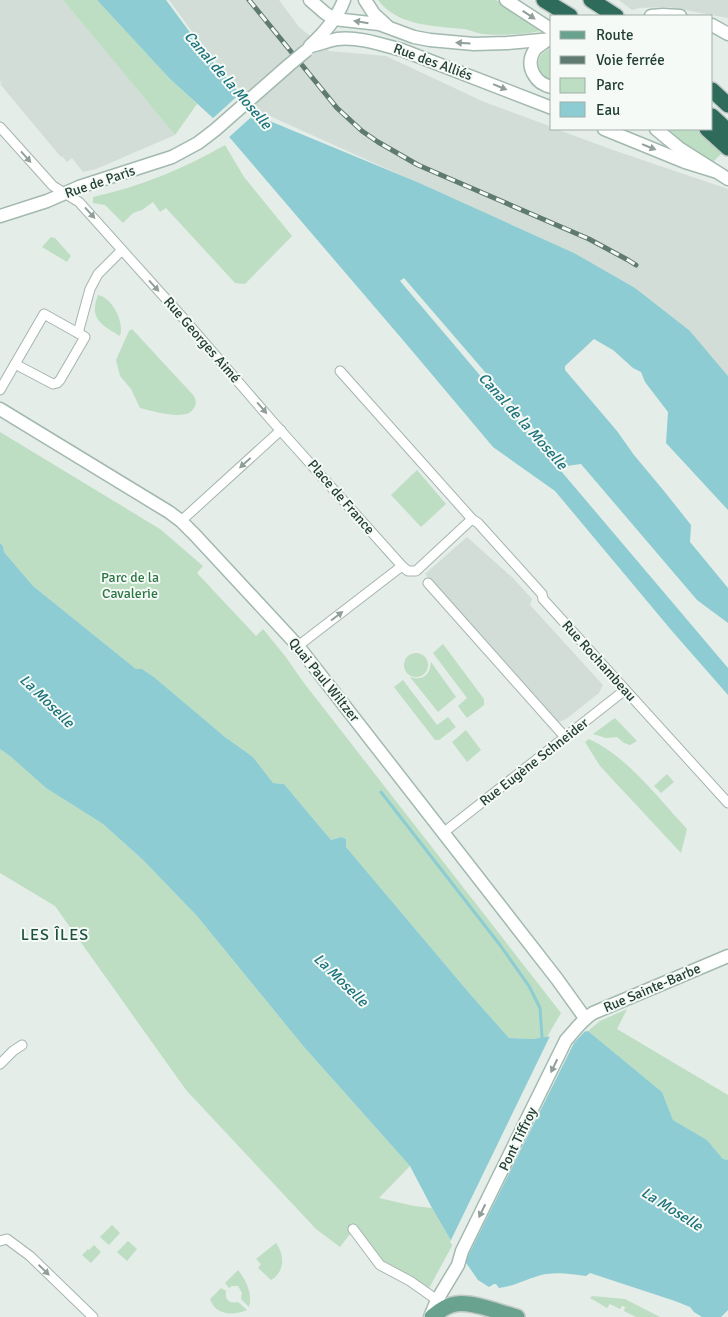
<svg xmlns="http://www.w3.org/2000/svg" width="728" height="1317" font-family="Signika,sans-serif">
<rect width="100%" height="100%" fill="#e4ede8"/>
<!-- built -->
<g fill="#d2ddd7">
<polygon points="0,0 63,0 175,135 96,169 83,172 72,158 67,162 62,156 61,157 0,84 2,83 0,81"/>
<polygon points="169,0 279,0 299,27 329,51 386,56 482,101 552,127 552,129 556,129 613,150 728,189 728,376 690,331 574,253 263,113 241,91 204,48"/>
<polygon points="619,0 728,0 728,18 669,7 639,8 632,10"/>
<polygon points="467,537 514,579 532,599 530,605 603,685 599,693 566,719 559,722 425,574"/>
</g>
<!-- green -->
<g fill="#bddec3">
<polygon points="63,0 97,0 170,79 197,104 175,135"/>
<path d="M378,0H496L545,30C532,34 496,36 483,34C476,33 470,30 464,29C434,26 397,26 378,0Z"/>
<path d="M552,48V80C534,74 533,54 552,48Z"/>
<polygon points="665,129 699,129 722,153 713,162 690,148"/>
<path d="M225,145L244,177L292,236L245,284L235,283L166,208L160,212L153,202L142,210L133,213L123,223L105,205L93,203V197C139,187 185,168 225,145Z"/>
<polygon points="51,237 55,238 71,256 67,262 42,247"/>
<path d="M98,295C112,297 125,323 120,336C109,329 93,322 95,307C95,303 97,298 98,295Z"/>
<path d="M132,329L194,396C196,401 197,403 194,408C187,422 153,411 140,408L131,389L120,376L116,360L129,331Z"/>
<polygon points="0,432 160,529 203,566 197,573 256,636 263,629 285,656 304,683 561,1013 547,1037 532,1039 509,1038 470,994 346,847 346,839 341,837 331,840 284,784 273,783 253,757 225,737 154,677 142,669 136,669 33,586 4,552 3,546 0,543"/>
<polygon points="417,470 446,504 421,527 391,495"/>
<polygon points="443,644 484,699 484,705 467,718 458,706 467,698 433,653"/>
<circle cx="416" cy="665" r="12"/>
<path d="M431,662L456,697L438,712L410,677C423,681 430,675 431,662Z"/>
<polygon points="403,680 437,725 448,717 456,727 439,740 435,740 394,687"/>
<polygon points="615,718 637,741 630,745 624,743 617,737 606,738 593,734"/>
<polygon points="466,730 481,750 467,762 452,742"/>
<path d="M589,739C628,757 658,798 687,829L681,853L600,766L585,742Z"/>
<polygon points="0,749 10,756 46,788 103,824 143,860 197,916 304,1047 410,1166 379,1198 414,1206 432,1208 453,1244 427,1292 380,1265 353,1230 340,1247 316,1229 186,1090 55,906 0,873"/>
<polygon points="667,774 674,782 661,793 654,786"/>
<polygon points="627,1009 617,1029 728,1095 728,1160 723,1159 707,1140 673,1120 662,1092 588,1031 600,1021"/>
<polygon points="112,1225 120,1233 109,1245 100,1237"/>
<polygon points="128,1241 137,1249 127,1261 117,1252"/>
<path d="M276,1243C285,1255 285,1272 271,1280L258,1268L261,1264L256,1259Z"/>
<polygon points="94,1245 101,1252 91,1263 82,1255 88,1249 89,1250"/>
<path d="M238,1270C246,1280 253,1294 249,1307L241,1299L242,1293L238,1286H232L229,1288L225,1283Z"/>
<path d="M221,1288L226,1291C225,1300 229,1304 238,1302L247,1310C232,1316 215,1315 210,1299Z"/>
<polygon points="592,1296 625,1299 660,1317 636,1317 624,1311 625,1307 622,1306 620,1309 610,1304 607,1308 590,1298"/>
</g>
<!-- water -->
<g fill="#8cccd2">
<polygon points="97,0 166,0 203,50 260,117 417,182 574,253 635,288 690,331 728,376 728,510 666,443 668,412 645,382 641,372 633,368 613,350 594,339 565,366 565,370 617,431 634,455 664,491 691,525 690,542 728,588 728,623 697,600 581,464 566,466 404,278 400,281 728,668 728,695 672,631 555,491 493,447 408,346 213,118 170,79"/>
<path d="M0,543L3,546L4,552L33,586L136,669H142L154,677L225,737L253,757L273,783L284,784L331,840L341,837L346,839V847L470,994L509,1038L532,1039L588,1031L662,1092L673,1120L707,1140L723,1159L728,1160V1310L721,1317H702L694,1312L690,1307L675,1301L590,1273L586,1276C573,1274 559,1272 546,1274C530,1277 516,1286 499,1288L496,1284H494L489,1287L478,1280L453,1244L432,1208L410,1166L304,1047L197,916L143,860L103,824L46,788L10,756L0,749Z"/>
</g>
<!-- pier -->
<g fill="#e4ede8">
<polygon points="243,91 258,111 227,139 211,120"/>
<polygon points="587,1029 574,1043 465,1262 450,1242 551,1034"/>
</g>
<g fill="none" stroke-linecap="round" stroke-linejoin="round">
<!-- stream -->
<polyline stroke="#8cccd2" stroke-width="3" points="381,792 500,945 529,986 540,1008 542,1037"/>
<defs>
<g id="street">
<polyline points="0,127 53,186 79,202 184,319 273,422 402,566 408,571 416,571 472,519"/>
<polygon points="44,314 85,337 60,380 57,383 53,384 15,364"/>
<polyline points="78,333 90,289 98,274 122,250"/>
<polyline points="340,371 472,519 478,523 542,594 543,599 728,803"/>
<polyline points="0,390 15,364"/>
<polyline points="181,521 281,430"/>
<polyline points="428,583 565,737"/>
<polyline points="298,646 402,566"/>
<polyline points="443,833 625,690"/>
<polyline points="0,1064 13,1051 22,1045"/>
<polyline points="353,1229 380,1265 410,1281 437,1300"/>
<polyline points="0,1241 7,1239 30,1256 93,1317"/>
</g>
<g id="secondary">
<polyline points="310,0 325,13 334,19 379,24 414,37 430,40 474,44 507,43 552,39"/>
<polyline points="365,0 374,14 387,26"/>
<polyline points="506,0 552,30"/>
<polyline points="651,16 663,15 680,16"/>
<polyline points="712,25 728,34"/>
<path d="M546,41C542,44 536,47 534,51C525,66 535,84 552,87"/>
<path d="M310,46C324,33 337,19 344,0"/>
<path d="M311,46C319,44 328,41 337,39C357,36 383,45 402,50L552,108"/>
<polyline points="604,129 685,162 714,171"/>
<polyline points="656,129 679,148 728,179"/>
<polyline points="0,216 47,201 79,187 172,157 198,143 215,130 289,65"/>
<polyline points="0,409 169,512 181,521 195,535 298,646 557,979 585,1018"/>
<path d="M430,1317L437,1300L458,1265L462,1251L566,1040C575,1030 582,1020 593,1013L728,956"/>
</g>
<path id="primary" d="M432,1317C439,1311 447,1305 456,1304C472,1301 501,1313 517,1317"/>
<g id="highway">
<polyline points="544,0 570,16"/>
<polyline points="591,0 616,16"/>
<polyline points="712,90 728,105"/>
<polyline points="712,116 728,131"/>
<polyline points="707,129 728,148"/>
</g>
</defs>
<!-- street casing -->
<use href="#street" stroke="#a6b5af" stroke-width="11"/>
<!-- secondary casing -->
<use href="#secondary" stroke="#a2b9af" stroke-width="15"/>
<!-- primary casing -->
<use href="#primary" stroke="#c1c9c6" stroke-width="18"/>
<!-- highway casing -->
<use href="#highway" stroke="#c1c9c6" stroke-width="18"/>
<!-- street -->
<use href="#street" stroke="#fff" stroke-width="9"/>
<!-- secondary -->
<use href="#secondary" stroke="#fff" stroke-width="12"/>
<!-- primary -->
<use href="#primary" stroke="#69a38f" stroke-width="15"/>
<!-- highway -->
<use href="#highway" stroke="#2f6b5a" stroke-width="15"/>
<defs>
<polyline id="rail" points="249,0 337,108 362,131 378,142 418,165 589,239 628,260 636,265"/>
</defs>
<!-- rail casing -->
<use href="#rail" stroke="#5e7a71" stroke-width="5"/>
<!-- rail -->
<use href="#rail" stroke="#f5faf7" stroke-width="3" stroke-dasharray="9" stroke-linecap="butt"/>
<defs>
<polyline id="secondary-bridge" points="289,65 307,50"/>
</defs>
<!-- secondary-bridge casing -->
<use href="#secondary-bridge" stroke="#a2b9af" stroke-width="15" stroke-linecap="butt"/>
<!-- secondary-bridge -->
<use href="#secondary-bridge" stroke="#fff" stroke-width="12"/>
</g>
<!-- one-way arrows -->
<defs><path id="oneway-solid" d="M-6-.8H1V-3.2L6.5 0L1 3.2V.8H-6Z" transform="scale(1.25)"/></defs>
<g fill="#919f9a">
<use href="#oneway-solid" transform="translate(529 15) rotate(33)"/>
<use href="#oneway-solid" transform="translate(361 22) rotate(-171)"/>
<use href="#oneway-solid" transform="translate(463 43) rotate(-176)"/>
<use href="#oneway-solid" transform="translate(500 87) rotate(22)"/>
<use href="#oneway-solid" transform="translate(649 147) rotate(22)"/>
<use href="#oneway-solid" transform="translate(26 157) rotate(48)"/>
<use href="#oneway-solid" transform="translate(90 213) rotate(48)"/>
<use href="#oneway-solid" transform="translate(154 286) rotate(48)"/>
<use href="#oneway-solid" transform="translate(262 408) rotate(49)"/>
<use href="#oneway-solid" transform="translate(245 463) rotate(138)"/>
<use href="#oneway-solid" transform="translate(337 616) rotate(-37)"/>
<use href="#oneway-solid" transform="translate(554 1066) rotate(116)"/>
<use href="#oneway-solid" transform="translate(482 1211) rotate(116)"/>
<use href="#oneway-solid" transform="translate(44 1270) rotate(44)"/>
</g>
<g text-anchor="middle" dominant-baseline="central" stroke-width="4" stroke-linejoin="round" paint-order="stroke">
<!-- street labels -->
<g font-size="14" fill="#233f35" stroke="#f5faf7">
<text transform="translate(433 62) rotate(20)">Rue des Alliés</text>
<text transform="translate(100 182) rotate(-19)">Rue de Paris</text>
<text transform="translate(202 340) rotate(49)">Rue Georges Aimé</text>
<text transform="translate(341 497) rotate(49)">Place de France</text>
<text transform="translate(599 661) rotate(48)">Rue Rochambeau</text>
<text transform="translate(324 680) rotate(51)">Quai Paul Wiltzer</text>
<text transform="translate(534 762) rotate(-38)">Rue Eugène Schneider</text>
<text transform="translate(652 988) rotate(-23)">Rue Sainte-Barbe</text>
<text transform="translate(518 1139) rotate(-64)">Pont Tiffroy</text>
</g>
<!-- park labels -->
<g font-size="14" fill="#2d7644" stroke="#f5faf7">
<text x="130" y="577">Parc de la<tspan x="130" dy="16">Cavalerie</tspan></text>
</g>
<!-- water labels -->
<g font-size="15" font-style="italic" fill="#1d737b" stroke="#f5faf7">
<text transform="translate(228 80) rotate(49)">Canal de la Moselle</text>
<text transform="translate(523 421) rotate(48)">Canal de la Moselle</text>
<text transform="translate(47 701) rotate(44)">La Moselle</text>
<text transform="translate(341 980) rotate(44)">La Moselle</text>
<text transform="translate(672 1209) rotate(32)">La Moselle</text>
</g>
<!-- quarter labels -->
<g font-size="16" letter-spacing="1" fill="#1f5141" stroke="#f5faf7">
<text x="55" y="935">LES ÎLES</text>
</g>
</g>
<!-- legend -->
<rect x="550" y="15" width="162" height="115" fill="#f5faf7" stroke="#a1afa9"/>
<rect x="560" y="31" width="25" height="8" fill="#69a38f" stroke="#a1afa9"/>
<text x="596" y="40" font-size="15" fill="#233f35">Route</text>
<rect x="560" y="56" width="25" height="8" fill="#5e7a71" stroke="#a1afa9"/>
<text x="596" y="65" font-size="15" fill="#233f35">Voie ferrée</text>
<rect x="560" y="78" width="25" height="15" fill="#bddec3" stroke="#a1afa9"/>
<text x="596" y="90" font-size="15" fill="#233f35">Parc</text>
<rect x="560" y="102" width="25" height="15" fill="#8cccd2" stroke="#a1afa9"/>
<text x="596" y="115" font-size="15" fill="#233f35">Eau</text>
</svg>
